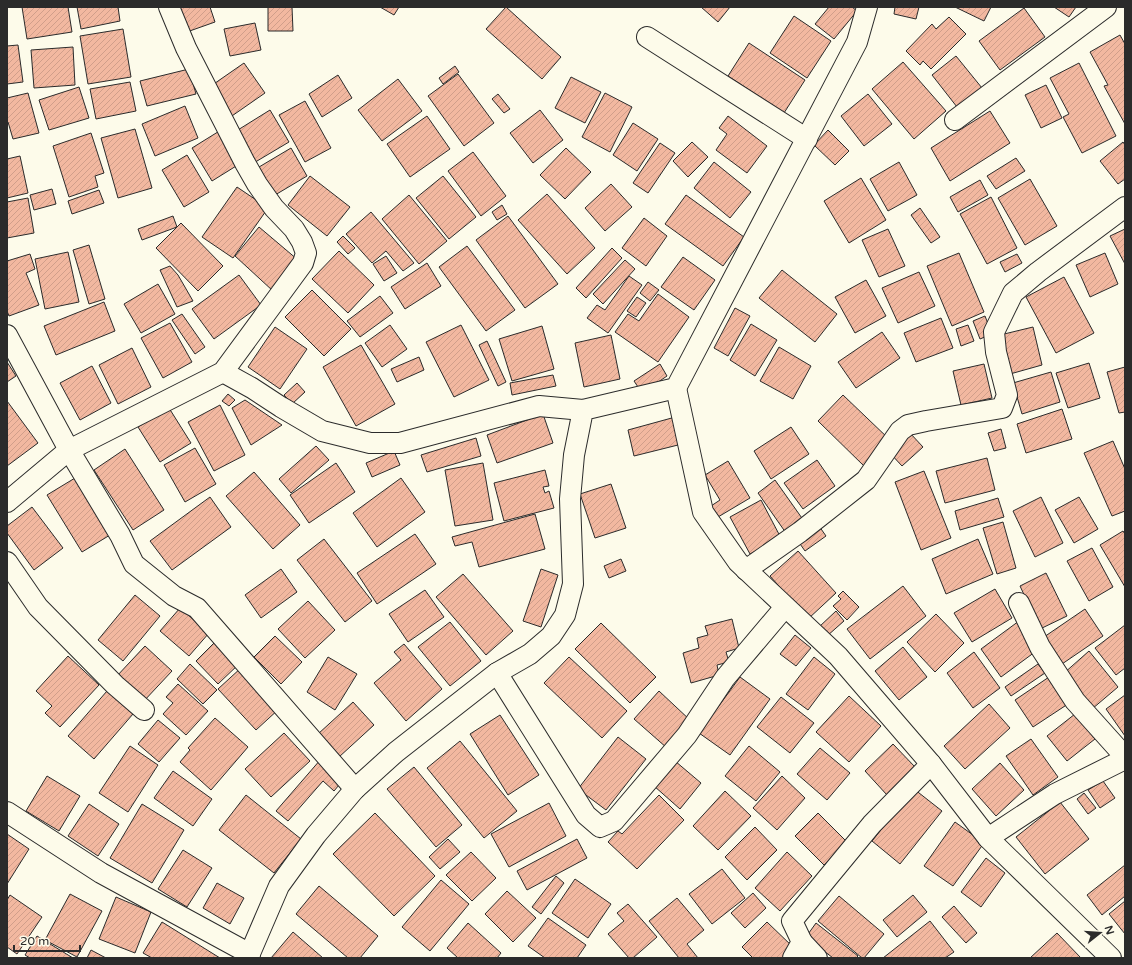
<svg xmlns="http://www.w3.org/2000/svg" width="1132" height="965" font-family="'Varela Round',sans-serif">
<defs>
<pattern id="building-hatch" width="6" height="6" patternUnits="userSpaceOnUse"><rect width="6" height="6" fill="#f2b8a0"/><path d="M-1 1l2-2M0 6l6-6M5 7l2-2" fill="none" stroke="#d09e8a"/></pattern>
</defs>
<rect width="100%" height="100%" fill="#fdfbea"/>
<!-- building -->
<g fill="url(#building-hatch)" stroke="#2b2b2b">
<polygon points="22,7 68,7 72,32 27,39"/>
<polygon points="77,7 118,7 120,21 81,29"/>
<polygon points="175,7 210,7 215,22 184,33"/>
<polygon points="268,7 292,7 293,31 268,31"/>
<polygon points="380,7 399,7 394,15"/>
<polygon points="506,7 561,57 542,79 486,29"/>
<polygon points="701,7 730,7 718,22"/>
<polygon points="829,7 852,7 857,11 834,39 815,24"/>
<polygon points="895,7 919,7 916,19 894,14"/>
<polygon points="955,7 991,7 984,21"/>
<polygon points="1054,7 1076,7 1069,17"/>
<polygon points="1024,8 1045,37 1000,70 979,41"/>
<polygon points="794,16 831,41 807,78 770,53"/>
<polygon points="949,17 966,34 931,69 923,61 920,65 906,51 932,24 936,29"/>
<polygon points="255,23 261,50 230,56 224,29"/>
<polygon points="123,29 131,77 88,84 80,36"/>
<polygon points="1120,35 1125,44 1125,124 1104,86 1108,85 1090,52"/>
<polygon points="749,43 805,80 784,113 728,76"/>
<polygon points="18,45 23,82 7,84 7,46"/>
<polygon points="73,47 75,85 34,88 31,50"/>
<polygon points="956,56 982,88 957,107 932,75"/>
<polygon points="903,62 946,111 914,139 872,89"/>
<polygon points="244,63 265,93 229,118 208,88"/>
<polygon points="1079,63 1116,136 1082,153 1063,117 1069,114 1050,78"/>
<polygon points="455,66 459,72 443,84 439,78"/>
<polygon points="189,69 196,94 147,106 140,81"/>
<polygon points="458,74 494,123 464,146 428,96"/>
<polygon points="338,75 352,98 322,117 309,94"/>
<polygon points="571,77 601,92 585,123 555,108"/>
<polygon points="398,79 422,111 382,141 358,110"/>
<polygon points="130,82 136,111 96,119 90,89"/>
<polygon points="1046,85 1062,118 1041,128 1025,95"/>
<polygon points="79,87 89,118 49,130 39,100"/>
<polygon points="28,93 39,133 13,139 8,122 7,122 7,98"/>
<polygon points="605,93 632,107 610,152 582,137"/>
<polygon points="498,94 510,109 504,113 492,99"/>
<polygon points="868,94 892,124 864,146 841,116"/>
<polygon points="305,101 331,148 305,162 279,115"/>
<polygon points="185,106 198,138 155,156 142,124"/>
<polygon points="270,110 289,142 252,164 233,133"/>
<polygon points="540,110 563,140 533,163 510,133"/>
<polygon points="990,111 1010,143 950,181 931,148"/>
<polygon points="427,116 450,149 410,177 387,144"/>
<polygon points="728,116 767,146 747,173 716,150 727,134 719,128"/>
<polygon points="633,123 658,139 637,171 613,155"/>
<polygon points="135,129 152,188 118,198 101,138"/>
<polygon points="221,130 241,163 212,181 192,148"/>
<polygon points="828,130 849,151 835,165 814,145"/>
<polygon points="91,133 104,173 95,176 98,187 69,197 53,146"/>
<polygon points="692,142 708,157 688,177 673,161"/>
<polygon points="1123,142 1125,145 1125,179 1118,184 1100,161"/>
<polygon points="660,143 675,153 648,193 633,183"/>
<polygon points="291,148 307,176 270,198 254,170"/>
<polygon points="566,148 591,172 565,199 540,175"/>
<polygon points="473,152 506,196 481,216 448,171"/>
<polygon points="187,155 209,192 184,207 162,170"/>
<polygon points="20,156 28,193 7,198 7,159"/>
<polygon points="1016,158 1025,171 996,189 987,176"/>
<polygon points="714,162 751,192 730,218 694,188"/>
<polygon points="899,162 917,195 888,211 870,179"/>
<polygon points="310,176 350,207 327,236 288,205"/>
<polygon points="443,176 476,217 449,239 416,198"/>
<polygon points="861,178 886,220 849,243 824,201"/>
<polygon points="1030,179 1057,226 1025,245 998,198"/>
<polygon points="980,180 988,195 958,212 950,197"/>
<polygon points="611,184 632,207 605,231 585,208"/>
<polygon points="237,187 268,208 233,258 202,237"/>
<polygon points="52,189 56,204 34,210 30,195"/>
<polygon points="99,190 104,203 72,214 68,201"/>
<polygon points="547,194 595,248 567,274 518,220"/>
<polygon points="409,195 447,241 419,264 382,219"/>
<polygon points="686,195 744,237 723,266 665,224"/>
<polygon points="991,197 1017,248 987,264 960,214"/>
<polygon points="28,198 34,233 7,238 7,202"/>
<polygon points="502,205 507,214 497,220 492,212"/>
<polygon points="920,208 940,237 931,243 911,215"/>
<polygon points="371,212 414,263 403,271 386,251 372,263 346,234"/>
<polygon points="173,216 177,227 142,240 138,229"/>
<polygon points="508,216 558,284 525,308 476,240"/>
<polygon points="644,218 667,236 646,266 622,248"/>
<polygon points="181,223 223,266 198,291 156,248"/>
<polygon points="259,227 298,260 273,291 235,256"/>
<polygon points="888,229 905,266 879,277 862,240"/>
<polygon points="1125,229 1125,264 1110,236"/>
<polygon points="343,236 355,248 348,254 337,242"/>
<polygon points="89,245 105,299 89,304 73,250"/>
<polygon points="467,246 515,310 486,331 439,267"/>
<polygon points="612,248 622,258 586,298 576,288"/>
<polygon points="339,251 374,285 348,313 312,279"/>
<polygon points="68,252 79,302 45,309 35,259"/>
<polygon points="959,253 984,312 952,326 927,266"/>
<polygon points="1105,253 1118,284 1090,297 1076,265"/>
<polygon points="30,254 35,269 26,273 39,305 9,316 7,311 7,261"/>
<polygon points="1017,254 1022,263 1005,272 1000,262"/>
<polygon points="386,256 397,273 384,281 373,264"/>
<polygon points="683,257 715,280 694,310 661,287"/>
<polygon points="625,260 635,269 603,304 593,294"/>
<polygon points="427,263 441,286 405,309 391,287"/>
<polygon points="170,266 178,275 193,301 177,307 160,270"/>
<polygon points="782,270 837,314 815,342 759,298"/>
<polygon points="919,272 935,306 898,323 882,288"/>
<polygon points="239,275 261,305 214,339 192,309"/>
<polygon points="629,276 642,285 608,333 587,318 597,305 605,310"/>
<polygon points="1064,277 1094,333 1056,353 1026,297"/>
<polygon points="866,280 886,316 855,333 835,297"/>
<polygon points="648,282 659,290 650,301 640,293"/>
<polygon points="158,284 175,314 141,333 124,304"/>
<polygon points="312,290 351,329 324,356 285,317"/>
<polygon points="658,294 689,317 658,362 615,332 628,314 639,321"/>
<polygon points="380,296 393,313 360,337 347,321"/>
<polygon points="637,297 646,303 636,317 627,311"/>
<polygon points="104,302 115,331 56,355 44,326"/>
<polygon points="735,308 750,316 728,356 714,348"/>
<polygon points="182,314 205,347 195,354 172,320"/>
<polygon points="985,316 992,334 980,339 973,321"/>
<polygon points="941,318 953,348 916,362 904,333"/>
<polygon points="170,323 192,362 163,378 141,338"/>
<polygon points="751,324 777,340 755,376 730,360"/>
<polygon points="390,325 407,349 382,367 365,343"/>
<polygon points="461,325 489,380 454,397 426,342"/>
<polygon points="968,325 974,341 961,346 956,329"/>
<polygon points="542,326 554,369 512,381 499,339"/>
<polygon points="275,327 307,349 280,389 248,367"/>
<polygon points="1033,327 1042,365 1010,374 1000,335"/>
<polygon points="882,332 900,358 856,388 838,362"/>
<polygon points="611,335 620,379 584,387 575,343"/>
<polygon points="487,341 506,382 498,386 479,345"/>
<polygon points="361,345 395,404 356,426 323,367"/>
<polygon points="779,347 811,366 793,399 760,381"/>
<polygon points="132,348 151,387 118,404 99,365"/>
<polygon points="419,357 424,370 397,382 391,369"/>
<polygon points="7,362 16,376 7,382"/>
<polygon points="1089,363 1100,398 1068,408 1056,373"/>
<polygon points="660,364 667,376 642,393 634,381"/>
<polygon points="984,364 992,398 961,405 953,371"/>
<polygon points="92,366 111,403 80,420 60,383"/>
<polygon points="1125,367 1125,412 1119,413 1107,372"/>
<polygon points="1051,372 1060,402 1022,414 1013,383"/>
<polygon points="553,375 556,386 512,395 510,383"/>
<polygon points="297,383 305,392 292,404 284,395"/>
<polygon points="228,394 235,400 229,406 222,401"/>
<polygon points="843,395 890,440 865,467 818,421"/>
<polygon points="245,400 282,425 251,445 232,408"/>
<polygon points="7,401 38,443 7,466"/>
<polygon points="220,405 245,455 214,471 188,422"/>
<polygon points="169,408 191,443 160,462 138,427"/>
<polygon points="1062,409 1072,439 1026,453 1017,424"/>
<polygon points="543,414 553,443 497,463 487,435"/>
<polygon points="679,416 686,443 634,456 628,430"/>
<polygon points="791,427 809,454 771,479 754,451"/>
<polygon points="1001,429 1006,448 994,451 988,433"/>
<polygon points="910,433 923,447 902,466 889,452"/>
<polygon points="476,438 481,456 427,472 421,455"/>
<polygon points="1113,441 1125,469 1125,511 1112,516 1084,453"/>
<polygon points="316,446 329,460 291,493 279,479"/>
<polygon points="195,448 216,484 185,502 164,465"/>
<polygon points="125,449 164,510 133,530 94,470"/>
<polygon points="394,451 400,465 372,477 366,463"/>
<polygon points="987,458 995,490 945,503 936,471"/>
<polygon points="817,460 835,486 803,509 784,483"/>
<polygon points="728,461 750,498 718,517 711,506 720,500 705,475"/>
<polygon points="336,463 355,492 309,523 290,495"/>
<polygon points="483,463 493,520 455,526 445,470"/>
<polygon points="545,470 549,486 543,487 545,493 549,491 554,508 504,521 494,483"/>
<polygon points="924,471 951,538 921,550 895,482"/>
<polygon points="254,472 300,525 273,549 226,496"/>
<polygon points="75,478 110,535 82,552 47,495"/>
<polygon points="401,478 425,512 377,547 353,513"/>
<polygon points="775,480 804,521 786,533 758,493"/>
<polygon points="611,484 626,528 595,538 580,494"/>
<polygon points="210,497 231,527 172,570 150,541"/>
<polygon points="1041,497 1063,543 1035,557 1013,511"/>
<polygon points="1079,497 1098,529 1074,543 1055,510"/>
<polygon points="998,498 1004,517 960,530 955,511"/>
<polygon points="761,500 781,538 750,554 730,517"/>
<polygon points="32,507 63,548 34,570 7,533 7,526"/>
<polygon points="535,514 545,549 479,567 472,542 455,546 452,537"/>
<polygon points="1003,522 1016,568 997,574 983,528"/>
<polygon points="819,526 826,536 805,551 798,541"/>
<polygon points="1123,531 1125,534 1125,587 1100,545"/>
<polygon points="415,534 436,564 377,604 357,573"/>
<polygon points="324,539 372,601 345,622 297,560"/>
<polygon points="978,539 993,574 946,594 932,559"/>
<polygon points="1092,548 1113,587 1089,601 1067,561"/>
<polygon points="798,551 836,593 808,619 770,576"/>
<polygon points="621,559 626,571 609,578 604,566"/>
<polygon points="281,569 297,592 261,618 245,595"/>
<polygon points="541,569 558,575 541,627 523,621"/>
<polygon points="1046,573 1067,616 1040,629 1020,586"/>
<polygon points="463,574 513,631 486,655 436,597"/>
<polygon points="903,586 926,616 870,659 847,629"/>
<polygon points="995,589 1012,618 972,642 954,613"/>
<polygon points="425,590 444,617 408,642 389,614"/>
<polygon points="843,591 859,607 847,620 833,606 841,599 838,596"/>
<polygon points="135,595 160,616 123,661 98,640"/>
<polygon points="308,601 335,630 305,658 278,629"/>
<polygon points="180,608 209,633 189,656 160,631"/>
<polygon points="1085,609 1103,636 1062,664 1044,637"/>
<polygon points="836,611 844,621 827,636 819,627"/>
<polygon points="936,614 964,643 935,672 907,642"/>
<polygon points="732,619 739,648 726,652 729,662 717,665 719,675 691,683 683,653 699,648 697,638 708,635 705,626"/>
<polygon points="1019,621 1039,649 1001,677 981,649"/>
<polygon points="450,622 481,661 450,686 418,647"/>
<polygon points="601,623 656,677 630,703 575,649"/>
<polygon points="1125,625 1125,668 1116,675 1095,648"/>
<polygon points="795,635 811,648 796,666 780,654"/>
<polygon points="275,636 302,662 281,684 254,657"/>
<polygon points="218,639 240,663 218,684 196,661"/>
<polygon points="404,644 442,689 406,721 374,683 401,660 394,652"/>
<polygon points="145,646 172,671 143,702 116,677"/>
<polygon points="903,647 927,677 899,700 875,671"/>
<polygon points="1089,651 1118,687 1092,709 1063,674"/>
<polygon points="974,652 1000,688 973,708 947,673"/>
<polygon points="68,656 99,685 60,727 45,713 52,706 36,691"/>
<polygon points="328,657 357,674 335,710 307,692"/>
<polygon points="569,657 627,711 602,738 544,683"/>
<polygon points="814,657 835,674 808,710 786,694"/>
<polygon points="190,664 217,690 203,704 177,679"/>
<polygon points="1038,664 1045,673 1011,696 1005,687"/>
<polygon points="242,667 280,708 256,730 218,689"/>
<polygon points="1052,675 1071,702 1033,727 1015,700"/>
<polygon points="740,677 770,699 730,755 699,733"/>
<polygon points="178,684 208,711 186,735 163,714 173,703 166,697"/>
<polygon points="107,691 133,714 94,759 68,736"/>
<polygon points="659,691 691,721 667,748 634,719"/>
<polygon points="1125,695 1125,736 1106,709"/>
<polygon points="849,696 881,726 849,762 816,732"/>
<polygon points="781,697 814,723 790,753 757,727"/>
<polygon points="353,702 374,725 339,757 318,734"/>
<polygon points="989,704 1010,728 965,769 944,746"/>
<polygon points="1075,714 1095,739 1067,761 1047,736"/>
<polygon points="500,715 539,775 508,795 470,734"/>
<polygon points="215,718 248,747 211,790 180,762 190,750 188,748"/>
<polygon points="158,720 180,738 159,762 138,744"/>
<polygon points="284,733 310,761 271,797 245,769"/>
<polygon points="618,737 646,759 606,810 578,789"/>
<polygon points="1031,739 1058,777 1033,795 1006,756"/>
<polygon points="460,741 517,811 484,838 427,768"/>
<polygon points="893,744 916,768 887,795 865,771"/>
<polygon points="130,746 158,765 128,812 99,793"/>
<polygon points="749,746 780,772 756,801 725,776"/>
<polygon points="820,748 850,773 827,800 797,774"/>
<polygon points="321,759 344,779 334,791 323,781 288,821 276,811"/>
<polygon points="675,761 701,783 680,809 654,786"/>
<polygon points="1000,763 1024,790 996,816 972,789"/>
<polygon points="414,767 462,825 436,847 387,789"/>
<polygon points="173,771 212,799 193,826 154,798"/>
<polygon points="47,776 80,796 59,831 26,811"/>
<polygon points="782,776 805,798 777,830 753,808"/>
<polygon points="1103,781 1115,798 1100,808 1088,790"/>
<polygon points="914,789 942,811 900,864 872,841"/>
<polygon points="725,791 751,816 718,850 693,826"/>
<polygon points="1084,793 1096,808 1088,814 1077,799"/>
<polygon points="246,795 301,839 274,873 219,830"/>
<polygon points="659,795 684,820 637,869 608,842 618,831 622,834"/>
<polygon points="1060,802 1089,839 1045,874 1016,837"/>
<polygon points="549,803 566,836 509,867 491,834"/>
<polygon points="89,804 119,824 98,856 68,836"/>
<polygon points="142,804 184,830 152,883 110,858"/>
<polygon points="375,813 435,876 394,916 333,854"/>
<polygon points="818,813 847,842 824,865 795,836"/>
<polygon points="955,822 984,843 953,886 924,866"/>
<polygon points="755,827 777,850 747,880 725,857"/>
<polygon points="7,834 29,849 7,884"/>
<polygon points="448,839 460,852 440,869 429,857"/>
<polygon points="577,839 587,858 527,890 517,871"/>
<polygon points="183,850 212,868 187,907 158,889"/>
<polygon points="471,852 496,878 472,901 446,875"/>
<polygon points="787,852 812,876 780,911 755,888"/>
<polygon points="986,858 1005,873 981,907 961,892"/>
<polygon points="1125,865 1125,896 1102,915 1087,895"/>
<polygon points="722,869 745,898 712,924 689,894"/>
<polygon points="556,876 564,883 541,914 532,907"/>
<polygon points="575,879 611,904 588,938 552,913"/>
<polygon points="441,880 469,904 430,951 402,927"/>
<polygon points="217,883 244,898 230,924 203,908"/>
<polygon points="319,886 378,936 360,958 348,958 296,914"/>
<polygon points="507,891 536,918 513,942 485,914"/>
<polygon points="753,893 766,908 745,928 731,913"/>
<polygon points="70,894 102,911 77,957 45,940"/>
<polygon points="10,895 42,917 17,954 7,947 7,900"/>
<polygon points="913,895 927,912 897,937 883,920"/>
<polygon points="839,896 884,934 864,958 862,958 818,921"/>
<polygon points="116,897 151,912 135,953 99,939"/>
<polygon points="677,898 704,930 687,944 698,958 679,958 649,921"/>
<polygon points="1125,901 1125,934 1109,914"/>
<polygon points="628,904 657,937 633,958 629,958 608,934 624,921 617,913"/>
<polygon points="954,906 977,933 966,943 942,917"/>
<polygon points="548,918 586,945 577,958 545,958 528,946"/>
<polygon points="930,921 954,952 945,958 883,958"/>
<polygon points="162,922 220,958 152,958 143,953"/>
<polygon points="767,922 793,947 782,958 753,958 742,947"/>
<polygon points="468,923 501,953 497,958 458,958 447,948"/>
<polygon points="816,923 858,956 856,958 833,958 806,937"/>
<polygon points="293,932 323,958 271,958"/>
<polygon points="1057,933 1081,958 1030,958"/>
<polygon points="37,936 73,958 30,958 25,955"/>
<polygon points="91,950 106,958 87,958"/>
</g>
<g fill="none" stroke-linecap="round" stroke-linejoin="round">
<defs>
<g id="minor">
<polyline points="647,37 807,139"/>
<polyline points="955,120 1106,7"/>
<polyline points="7,335 69,450 120,535 134,564 174,596 197,608 355,789"/>
<polyline points="223,372 252,388 281,407 322,431 370,443 400,443 539,406 583,410"/>
<polyline points="676,388 703,512 738,562 838,656 931,764 988,838 1111,958"/>
<polyline points="7,502 69,450 223,372 303,263 306,253 302,242 294,229 274,208 257,184 245,163 186,48 169,7"/>
<polyline points="7,562 38,607 115,685 144,710"/>
<polyline points="746,570 800,532 866,480 900,431 908,425 926,421 1002,408 1007,395 996,352 994,332 1013,293 1038,272 1125,207"/>
<polyline points="1019,603 1040,647 1075,701 1119,750 1125,755"/>
<polyline points="497,673 586,815 600,827 614,821 687,735 725,678 785,607"/>
<polyline points="7,812 101,873 250,954"/>
<polyline points="988,838 1055,794 1125,759"/>
<polyline points="802,942 817,958"/>
<polyline points="248,958 279,886 316,835 355,789 396,752 497,673 530,654 551,636 565,615 573,584 570,499 574,455 583,410 676,388 857,42 867,7"/>
<polyline points="793,958 802,942 792,921 872,824 931,764"/>
</g>
</defs>
<!-- minor casing -->
<use href="#minor" stroke="#2b2b2b" stroke-width="22"/>
<!-- minor -->
<use href="#minor" stroke="#fdfbea" stroke-width="20"/>
</g>
<!-- border -->
<rect width="1132" height="965" fill="none" stroke="#2b2b2b" stroke-width="16"/>
<!-- north arrow -->
<g transform="translate(1100 933) rotate(73)" stroke="#fdfbea" stroke-width="3" paint-order="stroke">
<path d="M0-3L7 15L0 10L-7 15Z" fill="#2b2b2b"/>
<text y="-6" font-size="11" font-weight="bold" text-anchor="middle" fill="#2b2b2b">N</text>
</g>
<!-- scale -->
<path d="M14 945v6h66v-6" fill="none" stroke="#2b2b2b" stroke-width="2"/>
<text x="20" y="945" font-size="12" fill="#2b2b2b" stroke="#fdfbea" stroke-width="3" paint-order="stroke">20 m</text>
</svg>
